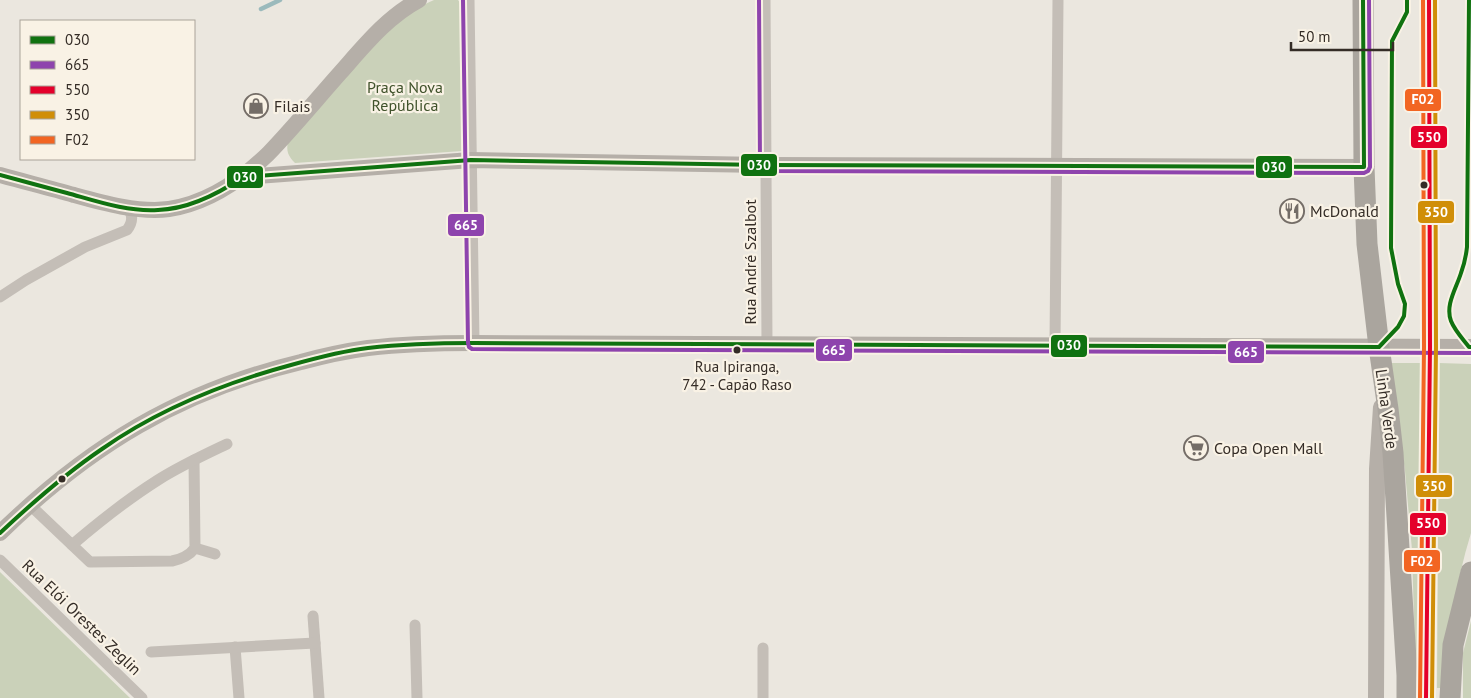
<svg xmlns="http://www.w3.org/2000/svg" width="1471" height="698" font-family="'PT Sans',sans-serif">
<rect width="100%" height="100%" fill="#ebe7df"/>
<!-- green -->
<g fill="#cad1b9">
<path d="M434,0H458L462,6L464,12L462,151L295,163C288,156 286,151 288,141C307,120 326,99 344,78C370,49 398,15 434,0Z"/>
<polygon points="1391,363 1422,363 1421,688 1416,688 1412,550 1405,471"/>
<path d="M1439,363L1471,364V533C1455,584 1449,636 1441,688H1437Z"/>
<polygon points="0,572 130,698 0,698"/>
<polygon points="1471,621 1471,698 1463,698 1463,653"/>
</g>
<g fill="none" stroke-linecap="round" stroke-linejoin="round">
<!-- stream -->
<polyline stroke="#9bbabc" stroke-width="4.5" points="261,9 280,0"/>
<!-- street -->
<g stroke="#c4beb7" stroke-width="11">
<polyline points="469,0 474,343"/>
<polyline points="765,0 767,344"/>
<path d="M0,297L26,280L85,247L127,230C133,222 134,213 125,207"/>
<polyline points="1055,345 1058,0"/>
<path d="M30,505L90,562L172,561C182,559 189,556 195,548L194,460"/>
<path d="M72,545C100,521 128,499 158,480C180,466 204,455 227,444"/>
<polyline points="195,548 215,554"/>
<polyline points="0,560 142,698"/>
<polyline points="313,616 319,698"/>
<polyline points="415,625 417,698"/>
<polyline points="235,647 239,698"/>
<polyline points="151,652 315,643"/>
<polyline points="763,698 763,648"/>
</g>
<!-- secondary -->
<g stroke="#b5afa8" stroke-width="16">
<path d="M0,175C25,182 50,188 74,195C103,203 139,213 169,209C208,203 240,181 268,154C293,128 316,100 340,73C364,46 387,17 419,0"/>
<polyline points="243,177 471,160 766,165 1364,167"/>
<path d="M0,533C89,446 180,391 301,362C323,356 346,351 368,348C403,344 438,343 474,343L1471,347"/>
<polyline points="1376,698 1377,469 1381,407"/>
</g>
<!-- highway -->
<g stroke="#aaa59e" stroke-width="21">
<polyline points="1363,0 1364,167 1367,244 1379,347 1388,409 1393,453 1407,675 1407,698"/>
<polyline points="1450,698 1453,645 1471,572"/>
</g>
<defs>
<g id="bus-1">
<path d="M1469,0L1467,247C1466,256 1464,265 1461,273C1456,289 1445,305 1451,321C1455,331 1463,339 1469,347H1471"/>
<path d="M0,175C22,181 45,187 67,193C96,201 127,212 158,210C188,209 218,194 243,177L471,160L766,165L1364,167L1363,0"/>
<path d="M0,533C32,503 65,474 102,449C159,409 224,383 291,365C316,358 342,351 368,348C403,344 439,343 474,343L1379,347L1398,327L1404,316L1405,304L1398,284L1391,248L1392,41L1407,12V0"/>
</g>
<g id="bus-2">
<polyline points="463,0 468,343 469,347 472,349 1471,353"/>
<polyline points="759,0 760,165 761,168 764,171 1364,173 1368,171 1370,167 1369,0"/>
</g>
<polyline id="bus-3" points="1426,698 1430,347 1429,0"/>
<polyline id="bus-4" points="1432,698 1436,347 1435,0"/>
<polyline id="bus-5" points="1420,698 1424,347 1423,0"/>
</defs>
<!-- bus-1 casing -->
<use href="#bus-1" stroke="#f9f2e5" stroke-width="8"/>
<!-- bus-2 casing -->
<use href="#bus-2" stroke="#f9f2e5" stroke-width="8"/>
<!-- bus-3 casing -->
<use href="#bus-3" stroke="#f9f2e5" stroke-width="8"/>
<!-- bus-4 casing -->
<use href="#bus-4" stroke="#f9f2e5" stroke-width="8"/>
<!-- bus-5 casing -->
<use href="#bus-5" stroke="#f9f2e5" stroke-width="8"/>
<!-- bus-1 -->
<use href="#bus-1" stroke="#107210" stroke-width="4"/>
<!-- bus-2 -->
<use href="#bus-2" stroke="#8e44ad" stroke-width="4"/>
<!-- bus-3 -->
<use href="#bus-3" stroke="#e4002b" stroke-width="4"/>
<!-- bus-4 -->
<use href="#bus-4" stroke="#d08e08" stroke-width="4"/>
<!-- bus-5 -->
<use href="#bus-5" stroke="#f26522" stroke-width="4"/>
</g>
<!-- icons -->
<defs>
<symbol id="shop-ring" viewBox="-11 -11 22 22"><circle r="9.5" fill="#f9f2e5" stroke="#746d67" stroke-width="1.5"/><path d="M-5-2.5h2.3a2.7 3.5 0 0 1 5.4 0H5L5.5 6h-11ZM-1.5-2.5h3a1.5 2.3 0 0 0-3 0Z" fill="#746d67"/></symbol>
<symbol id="restaurant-ring" viewBox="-11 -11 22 22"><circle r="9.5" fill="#f9f2e5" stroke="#746d67" stroke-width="1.5"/><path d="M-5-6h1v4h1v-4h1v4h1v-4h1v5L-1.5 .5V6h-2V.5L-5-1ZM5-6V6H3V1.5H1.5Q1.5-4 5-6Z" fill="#746d67"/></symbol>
<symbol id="supermarket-ring" viewBox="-11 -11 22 22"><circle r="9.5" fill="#f9f2e5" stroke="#746d67" stroke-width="1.5"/><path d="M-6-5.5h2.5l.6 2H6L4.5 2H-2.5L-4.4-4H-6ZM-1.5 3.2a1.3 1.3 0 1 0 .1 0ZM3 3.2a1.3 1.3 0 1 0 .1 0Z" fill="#746d67"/></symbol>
</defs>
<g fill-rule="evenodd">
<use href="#shop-ring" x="242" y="92" width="28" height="28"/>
<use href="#restaurant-ring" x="1278" y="197" width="28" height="28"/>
<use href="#supermarket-ring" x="1182" y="434" width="28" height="28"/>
</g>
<!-- markers -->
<g fill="#342c26" stroke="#f9f2e5" stroke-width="2">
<circle cx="1424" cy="185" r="4.5"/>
<circle cx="737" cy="350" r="4.5"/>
<circle cx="62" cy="479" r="4.5"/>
</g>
<g text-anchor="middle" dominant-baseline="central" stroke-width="4.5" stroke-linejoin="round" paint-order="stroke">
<!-- bus labels -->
<g font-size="15" fill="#342c26" stroke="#f9f2e5">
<text x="737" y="366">Rua Ipiranga,<tspan x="737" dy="18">742 - Capão Raso</tspan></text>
</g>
<!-- park labels -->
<g font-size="16" fill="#40522b" stroke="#f9f2e5">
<text x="405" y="87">Praça Nova<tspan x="405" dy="18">República</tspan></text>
</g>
<!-- poi labels -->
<g font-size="16" fill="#342c26" stroke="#f9f2e5" text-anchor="start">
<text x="274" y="106">Filais</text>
<text x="1310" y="211">McDonald</text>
<text x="1214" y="448">Copa Open Mall</text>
</g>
<!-- street labels -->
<g font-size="16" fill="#342c26" stroke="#f9f2e5">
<text transform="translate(750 262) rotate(-90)">Rua André Szalbot</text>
<text transform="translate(1387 409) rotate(82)">Linha Verde</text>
<text transform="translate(82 617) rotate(44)">Rua Elói Orestes Zeglin</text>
</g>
</g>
<g stroke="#f9f2e5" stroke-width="2">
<rect x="1404" y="88" width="38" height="24" rx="5" fill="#f26522"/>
<rect x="1410" y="125" width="38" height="24" rx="5" fill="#e4002b"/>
<rect x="740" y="153" width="38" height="24" rx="5" fill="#107210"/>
<rect x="1255" y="155" width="38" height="24" rx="5" fill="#107210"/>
<rect x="226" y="165" width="38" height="24" rx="5" fill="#107210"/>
<rect x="1417" y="200" width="38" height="24" rx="5" fill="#d08e08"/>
<rect x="447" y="213" width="38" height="24" rx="5" fill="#8e44ad"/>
<rect x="1050" y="334" width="38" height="24" rx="5" fill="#107210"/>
<rect x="815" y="338" width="38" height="24" rx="5" fill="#8e44ad"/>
<rect x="1227" y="340" width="38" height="24" rx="5" fill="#8e44ad"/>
<rect x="1415" y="474" width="38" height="24" rx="5" fill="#d08e08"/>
<rect x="1409" y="512" width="38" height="24" rx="5" fill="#e4002b"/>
<rect x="1403" y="549" width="38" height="24" rx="5" fill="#f26522"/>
</g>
<g font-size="14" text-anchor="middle" font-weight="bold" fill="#fff">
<text x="1423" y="104">F02</text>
<text x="1429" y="142">550</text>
<text x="759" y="170">030</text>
<text x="1274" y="172">030</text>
<text x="245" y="182">030</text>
<text x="1436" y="217">350</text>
<text x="466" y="230">665</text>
<text x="1069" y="350">030</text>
<text x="834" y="355">665</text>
<text x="1246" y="357">665</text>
<text x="1434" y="491">350</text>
<text x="1428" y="528">550</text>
<text x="1422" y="566">F02</text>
</g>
<!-- legend -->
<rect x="20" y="20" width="175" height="140" fill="#f9f2e5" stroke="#aaa399"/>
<rect x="30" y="36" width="25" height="8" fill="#107210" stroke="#aaa399"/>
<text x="65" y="45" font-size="15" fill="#342c26">030</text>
<rect x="30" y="61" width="25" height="8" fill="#8e44ad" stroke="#aaa399"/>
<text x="65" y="70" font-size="15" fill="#342c26">665</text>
<rect x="30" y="86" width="25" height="8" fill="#e4002b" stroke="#aaa399"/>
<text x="65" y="95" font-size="15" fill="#342c26">550</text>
<rect x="30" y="111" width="25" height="8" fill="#d08e08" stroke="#aaa399"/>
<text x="65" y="120" font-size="15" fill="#342c26">350</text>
<rect x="30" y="136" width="25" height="8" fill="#f26522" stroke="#aaa399"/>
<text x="65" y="145" font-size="15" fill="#342c26">F02</text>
<!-- scale -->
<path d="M1291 42v8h102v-8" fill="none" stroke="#342c26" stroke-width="2.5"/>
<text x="1298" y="42" font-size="15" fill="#342c26" stroke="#f9f2e5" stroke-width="4" paint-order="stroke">50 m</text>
</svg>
